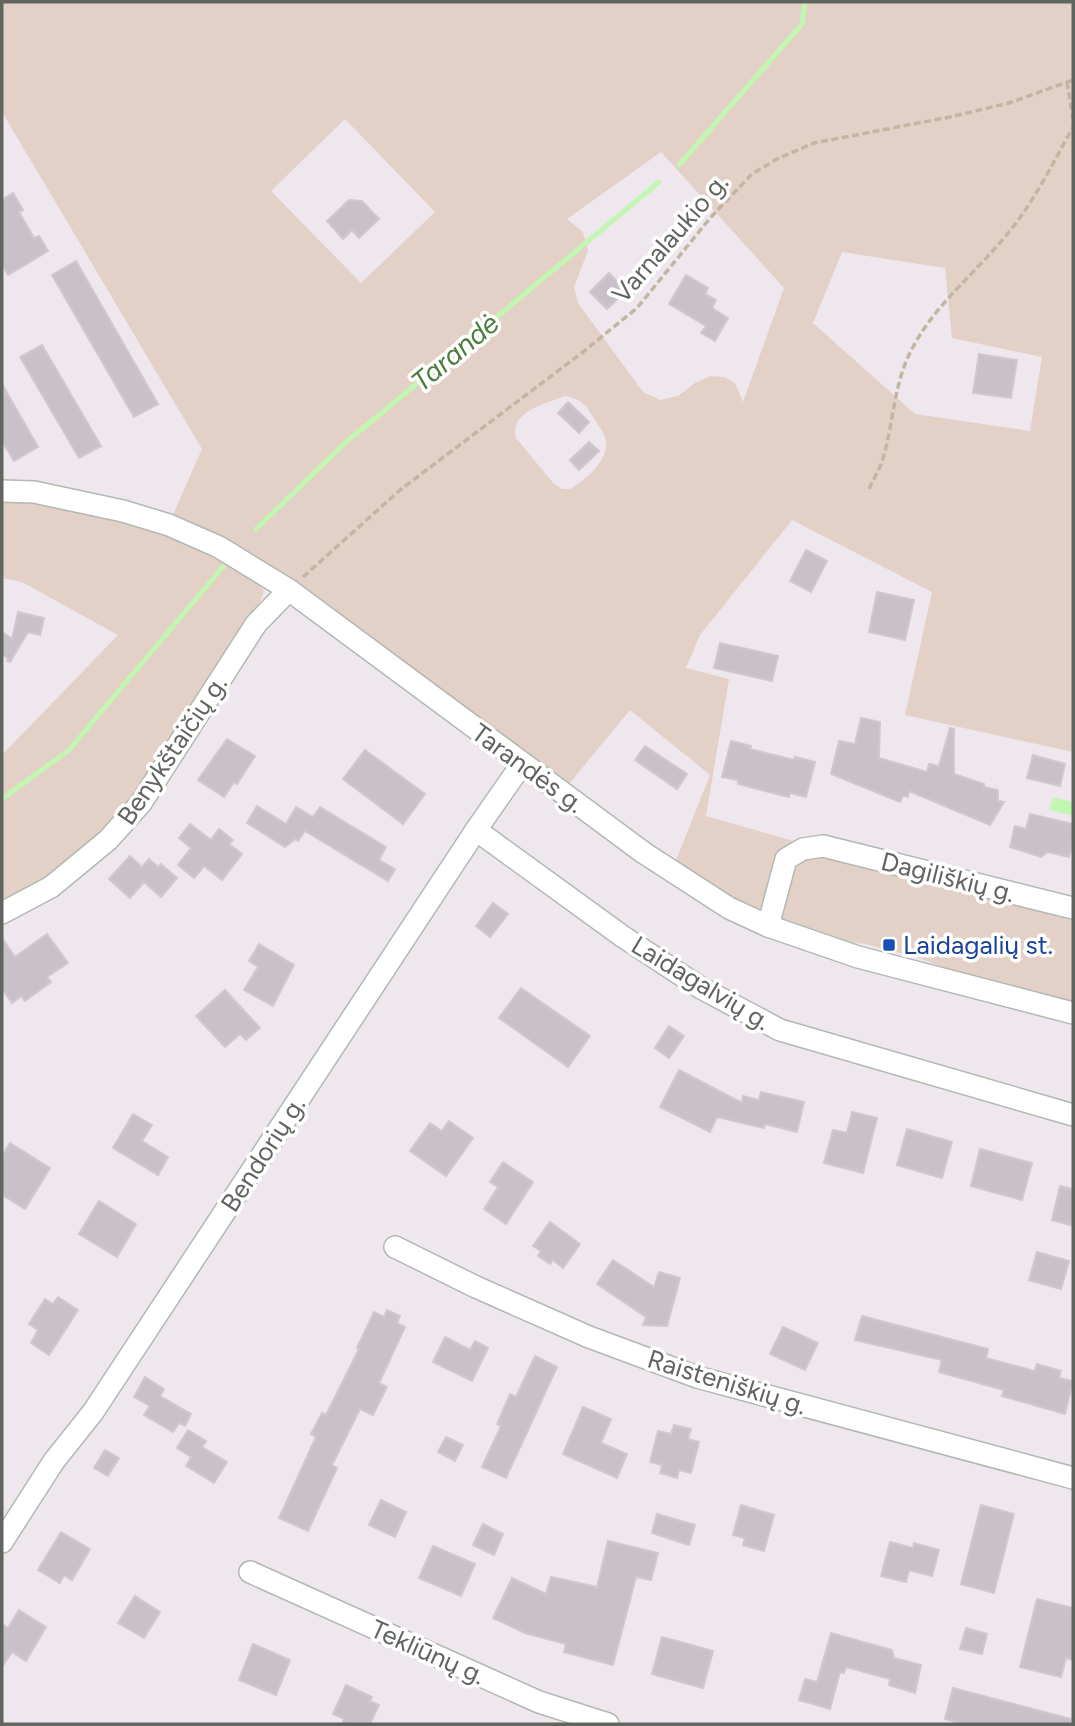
<svg xmlns="http://www.w3.org/2000/svg" width="1075" height="1726" font-family="Figtree,sans-serif">
<rect width="100%" height="100%" fill="#efe7ee"/>
<!-- green -->
<g fill="#e3d0c7" fill-rule="evenodd">
<path d="M2,2H1073V752L905,715L932,592L792,520L700,635L686,668L729,679L706,816L1073,921V1005L969,978L922,959L866,944L839,941L805,931L741,903L675,863L710,775L630,710L568,785L171,519L202,449L2,112ZM345,119L435,212L361,283L271,191ZM661,152L784,288L743,402L735,383L724,377L710,376L695,383L678,396L660,400L643,392L578,303L574,287L588,251L583,232L567,219ZM842,252L945,268L952,338L1042,357L1030,431L915,414L813,323ZM565,396C581,399 586,405 594,418C597,424 603,431 605,437C612,458 586,480 570,489H562L554,484L516,438C509,411 546,404 565,396Z"/>
<path d="M2,500C14,500 28,499 40,501C93,509 235,547 264,591L261,600L136,796L114,826L42,883L2,904V755L118,635L22,582L2,578Z"/>
</g>
<!-- water -->
<polygon fill="#c3f6b1" points="1053,797 1073,802 1073,816 1049,810"/>
<g fill="none" stroke-linecap="round" stroke-linejoin="round">
<!-- stream -->
<g stroke="#c3f6b1" stroke-width="5">
<polyline points="679,165 802,24 805,2"/>
<polyline points="256,529 344,444 659,182"/>
<polyline points="2,799 69,750 226,563"/>
</g>
</g>
<!-- building -->
<g fill="#c8c2c8" stroke="#d3c6d3" stroke-width="2">
<polygon points="13,193 23,210 19,212 34,238 39,236 48,251 8,275 2,264 2,200"/>
<polygon points="349,200 362,201 379,219 359,238 352,230 343,239 327,221"/>
<polygon points="76,261 158,404 134,417 52,275"/>
<polygon points="609,273 626,291 607,309 590,292"/>
<polygon points="686,275 708,288 705,294 716,300 712,308 728,318 715,341 701,333 706,326 669,304"/>
<polygon points="42,345 101,446 79,458 20,357"/>
<polygon points="979,354 1017,360 1011,398 973,393"/>
<polygon points="2,384 38,447 14,461 2,441"/>
<polygon points="568,402 589,422 579,433 558,413"/>
<polygon points="589,442 599,451 579,470 570,460"/>
<polygon points="806,550 827,561 811,592 790,581"/>
<polygon points="877,592 914,600 905,640 869,632"/>
<polygon points="18,612 44,618 40,635 28,632 10,662 7,661 8,658 2,654 2,632 12,639"/>
<polygon points="720,643 778,656 772,681 714,668"/>
<polygon points="861,718 880,722 879,758 927,772 929,764 939,766 950,728 954,729 954,774 984,784 984,787 998,790 998,801 1004,802 990,825 909,791 908,797 903,796 900,802 831,774 839,741 855,744"/>
<polygon points="227,739 255,756 237,784 234,782 224,797 198,780"/>
<polygon points="731,741 751,746 750,749 794,760 795,757 815,762 806,797 790,793 789,797 738,784 738,780 722,777"/>
<polygon points="645,746 687,774 677,789 635,760"/>
<polygon points="365,750 425,794 403,824 343,779"/>
<polygon points="1033,755 1065,764 1060,786 1027,778"/>
<polygon points="257,806 286,824 296,807 313,817 320,807 386,847 379,860 395,869 388,881 305,831 298,841 295,839 285,847 247,823"/>
<polygon points="1030,814 1073,824 1073,842 1069,857 1048,852 1041,857 1010,847 1015,826 1026,829"/>
<polygon points="190,824 211,840 219,829 233,840 229,844 242,854 222,880 204,866 194,878 178,865 191,848 179,838"/>
<polygon points="130,856 142,867 149,859 158,867 161,864 177,878 161,897 144,882 130,898 109,879"/>
<polygon points="493,903 508,914 490,937 476,926"/>
<polygon points="47,934 68,963 47,977 51,982 25,1001 21,996 12,1003 2,989 2,938 15,957"/>
<polygon points="259,944 294,965 273,1006 244,990 258,967 249,961"/>
<polygon points="521,988 590,1036 568,1067 499,1018"/>
<polygon points="225,990 260,1028 246,1040 240,1034 225,1047 196,1016"/>
<polygon points="669,1026 684,1036 669,1058 655,1048"/>
<polygon points="679,1070 742,1103 743,1096 759,1100 761,1092 804,1102 797,1132 765,1124 764,1128 717,1117 710,1132 660,1107"/>
<polygon points="852,1112 877,1118 863,1173 824,1163 833,1130 847,1133"/>
<polygon points="133,1114 152,1125 142,1141 168,1157 158,1175 113,1148"/>
<polygon points="449,1121 473,1138 446,1176 410,1151 430,1123 442,1131"/>
<polygon points="907,1129 952,1142 942,1178 897,1165"/>
<polygon points="10,1143 50,1168 25,1209 2,1195 2,1156"/>
<polygon points="980,1149 1032,1163 1022,1200 971,1186"/>
<polygon points="503,1162 533,1182 506,1224 484,1209 498,1187 490,1182"/>
<polygon points="1060,1186 1073,1189 1073,1226 1052,1220"/>
<polygon points="99,1201 136,1224 117,1257 79,1234"/>
<polygon points="550,1222 580,1244 563,1268 553,1260 550,1264 538,1256 541,1251 533,1246"/>
<polygon points="1037,1252 1069,1261 1061,1289 1029,1280"/>
<polygon points="613,1260 654,1287 659,1272 680,1278 667,1326 643,1325 646,1317 597,1284"/>
<polygon points="58,1297 78,1310 49,1355 31,1343 38,1330 29,1324 45,1299 53,1304"/>
<polygon points="387,1310 400,1316 397,1323 405,1327 379,1383 387,1387 373,1415 360,1409 332,1465 337,1468 308,1531 279,1518 316,1437 311,1434 322,1413 326,1415 359,1349 357,1348 374,1312 384,1317"/>
<polygon points="862,1316 988,1349 986,1358 1035,1371 1037,1364 1061,1371 1059,1378 1073,1381 1065,1414 1002,1396 1004,1390 939,1372 942,1360 855,1340"/>
<polygon points="783,1327 818,1343 805,1370 770,1354"/>
<polygon points="445,1337 470,1350 475,1341 488,1348 472,1381 433,1362"/>
<polygon points="535,1356 557,1367 506,1478 482,1467 501,1426 497,1424 510,1394 516,1397"/>
<polygon points="145,1377 164,1389 160,1396 191,1414 185,1426 179,1423 173,1432 144,1415 150,1406 134,1397"/>
<polygon points="583,1407 611,1419 601,1443 627,1454 617,1478 563,1454"/>
<polygon points="674,1425 691,1429 688,1439 699,1442 691,1473 679,1470 677,1478 660,1473 662,1465 650,1462 658,1431 671,1434"/>
<polygon points="188,1430 206,1441 202,1447 227,1462 214,1483 186,1466 191,1457 177,1448"/>
<polygon points="446,1437 463,1445 455,1461 438,1452"/>
<polygon points="105,1450 119,1458 108,1476 94,1468"/>
<polygon points="381,1500 406,1512 395,1537 369,1525"/>
<polygon points="741,1505 774,1515 764,1551 743,1545 745,1538 733,1535"/>
<polygon points="981,1505 1014,1514 994,1593 961,1584"/>
<polygon points="657,1514 695,1525 689,1545 652,1533"/>
<polygon points="483,1524 503,1534 494,1555 473,1545"/>
<polygon points="61,1532 90,1549 72,1580 64,1575 60,1583 38,1570"/>
<polygon points="608,1541 658,1553 651,1580 636,1577 613,1665 564,1652 566,1644 525,1633 493,1618 512,1578 546,1594 551,1577 597,1587"/>
<polygon points="890,1542 913,1548 914,1543 939,1550 932,1576 909,1570 906,1582 881,1576"/>
<polygon points="433,1546 475,1564 461,1596 419,1578"/>
<polygon points="135,1596 160,1612 144,1638 118,1623"/>
<polygon points="1037,1599 1073,1608 1073,1660 1066,1658 1061,1677 1020,1667"/>
<polygon points="19,1610 46,1627 26,1661 12,1652 2,1667 2,1624 8,1628"/>
<polygon points="966,1628 987,1634 982,1654 960,1649"/>
<polygon points="831,1633 892,1650 894,1658 921,1665 915,1693 889,1685 890,1679 846,1667 844,1673 840,1672 830,1709 799,1700 805,1679 817,1682"/>
<polygon points="662,1637 713,1651 703,1688 652,1674"/>
<polygon points="253,1644 290,1660 276,1695 239,1680"/>
<polygon points="346,1685 372,1697 370,1701 379,1705 370,1724 342,1724 344,1719 333,1714"/>
<polygon points="953,1688 1071,1719 1070,1724 964,1724 945,1719"/>
</g>
<g fill="none" stroke-linecap="round" stroke-linejoin="round">
<defs>
<g id="minor">
<polyline points="2,491 34,492 123,511 169,525 219,547 289,590 644,853 729,908 768,926 858,957 1073,1013"/>
<polyline points="476,830 622,936 701,988 780,1030 1073,1115"/>
<polyline points="2,913 51,887 108,840 141,803 256,624 289,590"/>
<polyline points="768,926 786,859 803,849 823,846 1073,908"/>
<polyline points="395,1247 476,1287 589,1337 697,1377 1073,1478"/>
<polyline points="2,1542 54,1461 93,1412 476,830 522,764"/>
<polyline points="250,1572 539,1702 608,1724"/>
</g>
</defs>
<!-- minor casing -->
<use href="#minor" stroke="#b2b8b2" stroke-width="24"/>
<!-- path -->
<g stroke="#c4b5a1" stroke-width="3.5" stroke-dasharray="7 3.5" stroke-linecap="butt">
<polyline points="1067,82 1073,119"/>
<path d="M869,489C874,478 881,467 884,455C894,419 894,381 913,347C937,302 977,272 1009,232C1035,200 1053,163 1073,127"/>
<polyline points="303,577 400,490 583,352 637,308 711,217 752,174 777,159 814,143 950,117 1009,103 1073,80"/>
</g>
<!-- minor -->
<use href="#minor" stroke="#fff" stroke-width="21"/>
</g>
<!-- markers -->
<rect fill="#1a4fb4" stroke="#fff" stroke-width="2.5" x="882" y="938" width="14" height="14" rx="3.5"/>
<g text-anchor="middle" dominant-baseline="central" stroke-width="7" stroke-linejoin="round" paint-order="stroke">
<!-- street labels -->
<g font-size="26" fill="#60665f" stroke="#fff">
<text transform="translate(670 238) rotate(-49)">Varnalaukio g.</text>
<text transform="translate(172 750) rotate(-56)">Benykštaičių g.</text>
<text transform="translate(528 768) rotate(36)">Tarandės g.</text>
<text transform="translate(948 877) rotate(14)">Dagiliškių g.</text>
<text transform="translate(701 983) rotate(31)">Laidagalvių g.</text>
<text transform="translate(263 1154) rotate(-57)">Bendorių g.</text>
<text transform="translate(727 1382) rotate(17)">Raisteniškių g.</text>
<text transform="translate(428 1652) rotate(24)">Tekliūnų g.</text>
</g>
<!-- transit labels -->
<g font-size="26" fill="#164399" stroke="#fff" text-anchor="start">
<text x="903" y="945">Laidagalių st.</text>
</g>
<!-- water labels -->
<g font-size="28" font-style="italic" fill="#4a7d3d" stroke="#fff">
<text transform="translate(455 352) rotate(-40)">Tarandė</text>
</g>
</g>
<!-- border -->
<rect width="1075" height="1726" fill="none" stroke="#60665f" stroke-width="7"/>
</svg>
